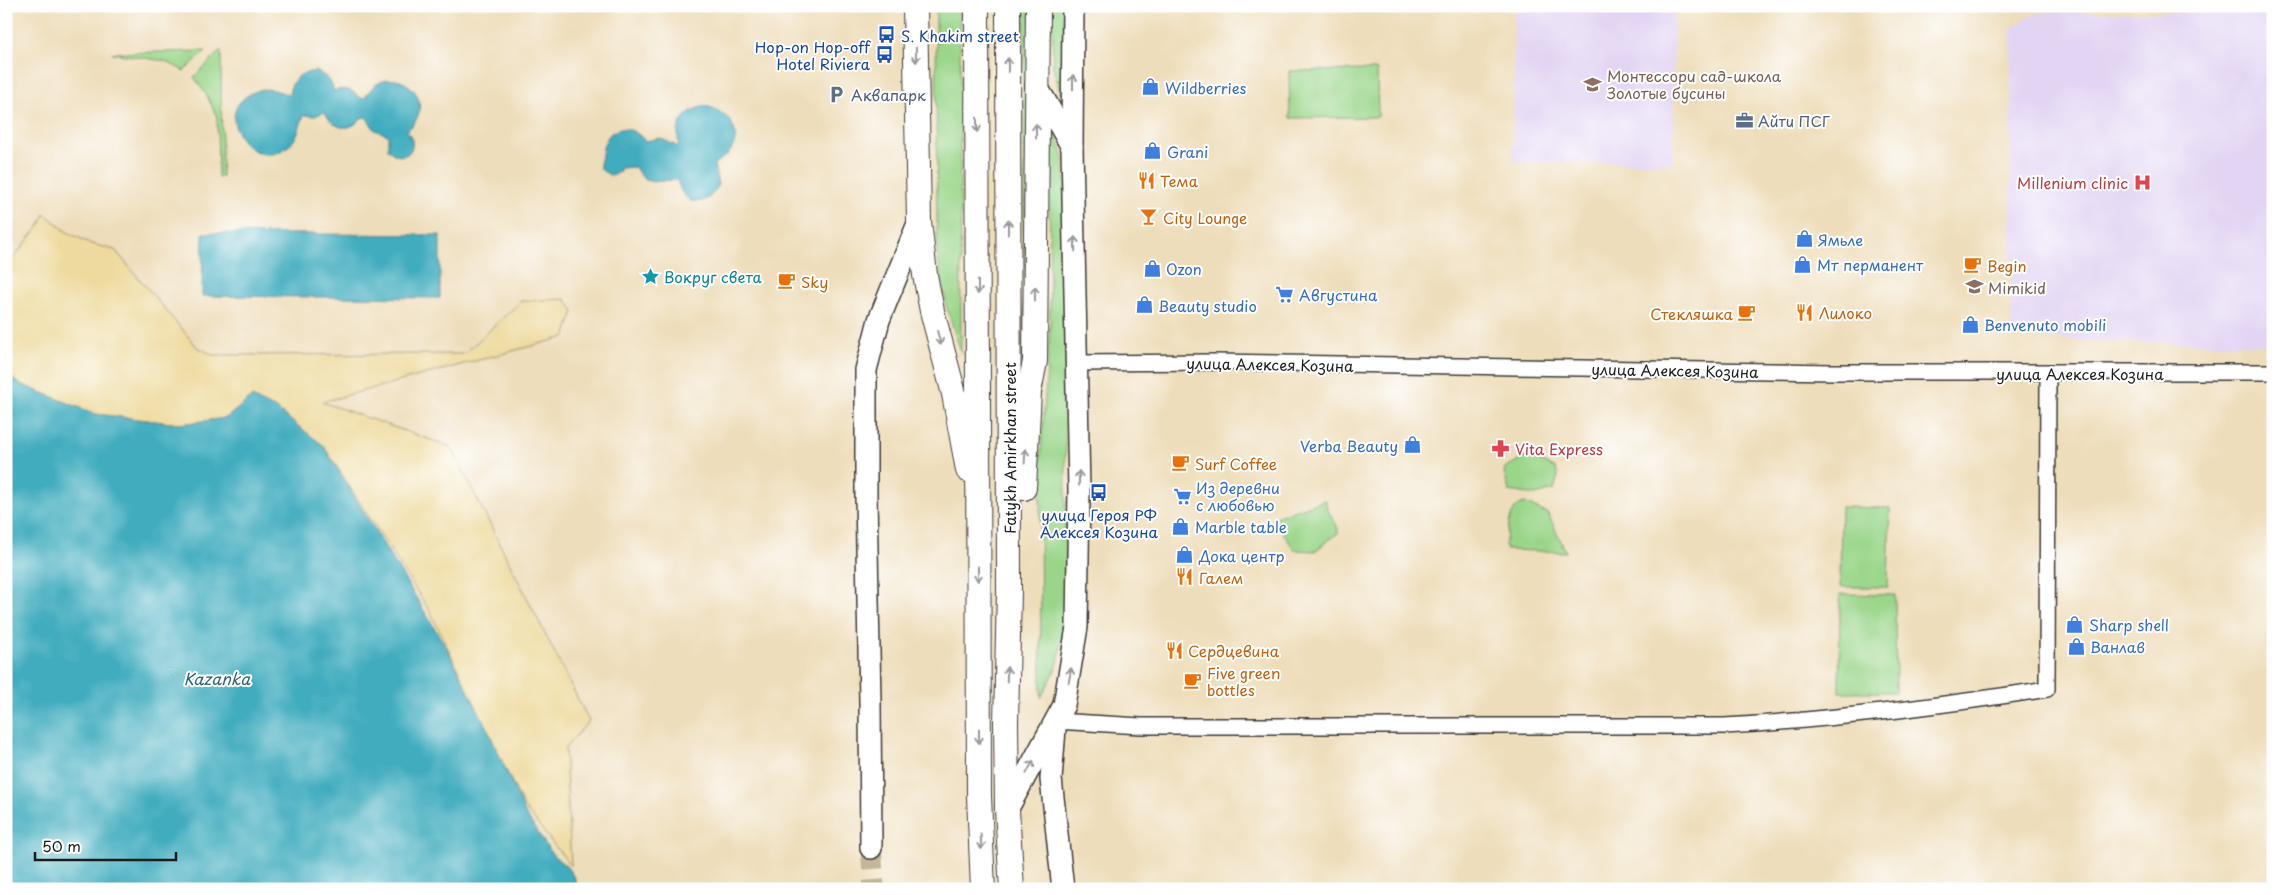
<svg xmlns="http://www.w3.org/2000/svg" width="2279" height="895" font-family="'Playpen Sans',sans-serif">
<rect width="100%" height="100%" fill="#fff"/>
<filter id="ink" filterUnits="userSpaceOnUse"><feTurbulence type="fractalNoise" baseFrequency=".02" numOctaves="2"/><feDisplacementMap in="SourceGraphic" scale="10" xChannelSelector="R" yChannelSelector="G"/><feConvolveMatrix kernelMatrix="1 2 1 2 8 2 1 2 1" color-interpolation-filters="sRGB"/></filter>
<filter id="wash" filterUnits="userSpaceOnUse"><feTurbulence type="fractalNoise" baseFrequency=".0096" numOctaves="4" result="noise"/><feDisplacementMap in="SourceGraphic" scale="20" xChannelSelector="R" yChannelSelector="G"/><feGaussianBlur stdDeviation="1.12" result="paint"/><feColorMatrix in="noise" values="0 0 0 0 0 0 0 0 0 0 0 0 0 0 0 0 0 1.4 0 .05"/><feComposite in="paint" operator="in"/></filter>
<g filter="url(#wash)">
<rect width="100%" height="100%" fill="#eeddba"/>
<!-- built -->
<g fill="#e2d4f3">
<polygon points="1514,6 1674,6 1673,163 1513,162"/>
<polygon points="2046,12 2273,13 2273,345 2085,341 2011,335 2011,29 2030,16"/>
</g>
<!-- green -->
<g fill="#9ad589" stroke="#5b7852">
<polygon points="936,6 960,6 961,353 946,305 937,254"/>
<polygon points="1024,6 1031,6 1024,351"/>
<polygon points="1052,6 1064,6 1064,103 1053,67"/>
<polygon points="221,50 222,177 218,177 217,117 207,96 194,77"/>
<polygon points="206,51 184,71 165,61 111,53"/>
<polygon points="1377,70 1378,117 1290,118 1289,71"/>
<polygon points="1049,117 1063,154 1065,176 1066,621 1057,667 1041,698 1040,465 1050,329"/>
<polygon points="1531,456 1556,469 1558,476 1554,490 1535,495 1509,491 1504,473 1505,468 1524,457"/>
<path d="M1326,500C1324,513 1339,521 1338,533L1315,551L1295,550L1272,518Z"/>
<path d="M1525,503L1548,514L1566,552L1507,550L1505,545C1508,532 1508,506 1525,503Z"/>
<polygon points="1841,507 1890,508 1888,587 1840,587"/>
<polygon points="1840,594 1895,595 1896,692 1839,692"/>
</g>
<!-- sand -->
<polygon fill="#eeda9e" stroke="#857b5d" points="45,214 67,232 92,244 115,250 197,347 213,355 464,354 521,301 565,299 574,311 565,337 322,402 451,447 589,721 565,748 571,866 524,807 431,613 323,445 252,397 226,418 180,424 96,414 20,384 6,374 6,267 40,225"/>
<!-- water -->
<g fill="#40acbe" stroke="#2e646d">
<path d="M315,71C326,75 331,80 334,91C345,87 353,90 360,98H365C387,55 445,96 407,131C422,148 403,166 388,149V135L375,130L366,117L361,118C350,134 331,128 325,112L315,116L304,115C301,122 299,133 294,140C261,183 207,117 250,94C264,86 274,89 289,95C291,79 299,73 315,71Z"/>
<path d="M705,106C728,110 747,134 727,155C723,158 718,161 714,164L718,185C713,199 695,209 684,195C680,191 679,185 677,180C657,179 647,190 635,167L621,168L619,172L611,176L600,169C599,163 602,159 602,154C604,127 628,120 645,141L660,138L677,146L679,144C674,123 686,110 705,106Z"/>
<polygon points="203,233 440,235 440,298 202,296"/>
<polygon points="6,374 20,384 96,414 180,424 226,418 252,397 276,409 323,445 448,650 489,732 526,815 553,855 567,867 575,878 575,889 6,889"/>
</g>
</g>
<g filter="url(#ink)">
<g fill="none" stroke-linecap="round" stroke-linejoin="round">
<!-- secondary-tunnel -->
<polyline stroke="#c4b69a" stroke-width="21" stroke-dasharray="21 11" stroke-linecap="butt" points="871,848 874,889"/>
<defs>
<g id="street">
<polyline points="1077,363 1214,362 1833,372 2273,372"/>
<path d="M1055,721L1141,726H1724C1832,720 1940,706 2047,689L2048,373"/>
</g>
<g id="secondary">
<polyline points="1036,85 1072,147"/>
<polyline points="1055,729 1051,779 1063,889"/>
<polyline points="1007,810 1064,705 1077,627 1079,490 1072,147 1073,6"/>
<polyline points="871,848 870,701 866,497 866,370 879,320 919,221"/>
</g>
<g id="primary">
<polyline points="915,6 919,221 925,275 932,311 954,394 968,470"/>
<polyline points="977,6 979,796 983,889"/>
<polyline points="1008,6 1009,591 1006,722 1007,810 1012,889"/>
<polyline points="1024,488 1029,392 1035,361 1038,6"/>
</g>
</defs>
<!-- street casing -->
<use href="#street" stroke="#3c3934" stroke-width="18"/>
<!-- secondary casing -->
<use href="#secondary" stroke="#3c3934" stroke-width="24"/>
<!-- primary casing -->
<use href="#primary" stroke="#3c3934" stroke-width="26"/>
<!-- street -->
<use href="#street" stroke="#fff" stroke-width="15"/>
<!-- secondary -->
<use href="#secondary" stroke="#fff" stroke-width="21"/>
<!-- primary -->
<use href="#primary" stroke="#fff" stroke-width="24"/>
</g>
<!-- one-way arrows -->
<defs><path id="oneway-shaft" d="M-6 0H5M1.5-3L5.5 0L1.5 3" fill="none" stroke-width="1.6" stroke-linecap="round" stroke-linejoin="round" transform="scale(1.25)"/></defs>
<g stroke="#999">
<use href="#oneway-shaft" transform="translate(916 55) rotate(89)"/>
<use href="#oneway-shaft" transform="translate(1008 65) rotate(-90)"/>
<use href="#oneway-shaft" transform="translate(1073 82) rotate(-90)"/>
<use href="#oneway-shaft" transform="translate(977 125) rotate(90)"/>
<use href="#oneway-shaft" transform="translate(1036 131) rotate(-90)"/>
<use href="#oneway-shaft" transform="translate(1008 227) rotate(-90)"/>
<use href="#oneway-shaft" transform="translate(1075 244) rotate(-91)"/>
<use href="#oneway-shaft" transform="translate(978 287) rotate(90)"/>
<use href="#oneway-shaft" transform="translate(1035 294) rotate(-90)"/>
<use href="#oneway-shaft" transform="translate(939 338) rotate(75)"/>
<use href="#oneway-shaft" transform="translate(1025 456) rotate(-87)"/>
<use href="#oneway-shaft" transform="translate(1079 478) rotate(-91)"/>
<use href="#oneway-shaft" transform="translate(978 574) rotate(90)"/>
<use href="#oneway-shaft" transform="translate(1007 674) rotate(-89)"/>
<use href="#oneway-shaft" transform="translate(1070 675) rotate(-80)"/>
<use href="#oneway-shaft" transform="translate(979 736) rotate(90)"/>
<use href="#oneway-shaft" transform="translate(1030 767) rotate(-62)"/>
<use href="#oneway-shaft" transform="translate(981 842) rotate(87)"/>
</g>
</g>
<!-- icons -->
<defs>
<symbol id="bus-bare" viewBox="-9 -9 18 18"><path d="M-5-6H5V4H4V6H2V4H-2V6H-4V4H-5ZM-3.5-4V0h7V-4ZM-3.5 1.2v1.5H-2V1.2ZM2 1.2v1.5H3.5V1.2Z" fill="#1a4fb4" stroke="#fff" stroke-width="2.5" paint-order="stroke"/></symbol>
<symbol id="school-bare" viewBox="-9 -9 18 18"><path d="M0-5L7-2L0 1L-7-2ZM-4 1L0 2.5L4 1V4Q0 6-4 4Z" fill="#8d6e63" stroke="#fff" stroke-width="2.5" paint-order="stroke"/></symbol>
<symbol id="shop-bare" viewBox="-9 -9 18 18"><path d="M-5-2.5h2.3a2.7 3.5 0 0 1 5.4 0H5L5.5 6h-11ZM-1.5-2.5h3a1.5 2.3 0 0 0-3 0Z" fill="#3f7fe0" stroke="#fff" stroke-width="2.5" paint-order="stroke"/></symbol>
<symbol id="parking-bare" viewBox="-9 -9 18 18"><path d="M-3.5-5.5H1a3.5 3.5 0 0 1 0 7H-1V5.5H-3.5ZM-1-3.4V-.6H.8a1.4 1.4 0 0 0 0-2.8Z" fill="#5c6f8a" stroke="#fff" stroke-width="2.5" paint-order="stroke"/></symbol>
<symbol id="office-bare" viewBox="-9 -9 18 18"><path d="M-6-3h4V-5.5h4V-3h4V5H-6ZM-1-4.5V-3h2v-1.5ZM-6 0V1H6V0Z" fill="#5c6f8a" stroke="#fff" stroke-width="2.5" paint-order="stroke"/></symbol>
<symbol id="restaurant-bare" viewBox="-9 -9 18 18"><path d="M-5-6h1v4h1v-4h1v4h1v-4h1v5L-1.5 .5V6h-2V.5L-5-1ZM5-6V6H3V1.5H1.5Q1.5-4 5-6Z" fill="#e8710a" stroke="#fff" stroke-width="2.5" paint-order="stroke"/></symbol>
<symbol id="hospital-bare" viewBox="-9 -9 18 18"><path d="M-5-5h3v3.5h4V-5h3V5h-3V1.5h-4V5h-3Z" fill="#e0444e" stroke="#fff" stroke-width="2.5" paint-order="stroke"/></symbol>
<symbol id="bar-bare" viewBox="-9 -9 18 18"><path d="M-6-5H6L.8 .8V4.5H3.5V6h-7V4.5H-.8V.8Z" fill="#e8710a" stroke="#fff" stroke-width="2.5" paint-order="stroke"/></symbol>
<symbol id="cafe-bare" viewBox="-9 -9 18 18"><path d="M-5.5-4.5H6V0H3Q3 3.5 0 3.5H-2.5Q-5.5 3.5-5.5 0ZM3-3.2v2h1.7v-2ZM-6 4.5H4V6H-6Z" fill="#e8710a" stroke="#fff" stroke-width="2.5" paint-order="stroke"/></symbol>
<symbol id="sight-bare" viewBox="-9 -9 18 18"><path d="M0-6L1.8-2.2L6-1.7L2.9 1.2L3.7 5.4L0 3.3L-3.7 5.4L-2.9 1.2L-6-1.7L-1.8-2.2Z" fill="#0f9aa8" stroke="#fff" stroke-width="2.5" paint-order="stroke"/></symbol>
<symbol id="supermarket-bare" viewBox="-9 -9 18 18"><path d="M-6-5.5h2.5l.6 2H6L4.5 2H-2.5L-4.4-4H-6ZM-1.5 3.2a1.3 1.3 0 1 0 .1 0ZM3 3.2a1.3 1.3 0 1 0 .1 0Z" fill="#3f7fe0" stroke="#fff" stroke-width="2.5" paint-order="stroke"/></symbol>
<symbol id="pharmacy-bare" viewBox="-9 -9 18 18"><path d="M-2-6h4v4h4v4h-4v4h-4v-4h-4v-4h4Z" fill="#e0444e" stroke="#fff" stroke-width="2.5" paint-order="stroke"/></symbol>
</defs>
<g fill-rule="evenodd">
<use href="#bus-bare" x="874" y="22" width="25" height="25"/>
<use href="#bus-bare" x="872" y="42" width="25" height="25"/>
<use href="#school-bare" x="1580" y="72" width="25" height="25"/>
<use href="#shop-bare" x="1138" y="74" width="25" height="25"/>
<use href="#parking-bare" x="824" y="82" width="25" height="25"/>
<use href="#office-bare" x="1732" y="108" width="25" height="25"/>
<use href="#shop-bare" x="1140" y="138" width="25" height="25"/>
<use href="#restaurant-bare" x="1134" y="168" width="25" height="25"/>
<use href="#hospital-bare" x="2130" y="170" width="25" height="25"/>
<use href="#bar-bare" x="1136" y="204" width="25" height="25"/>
<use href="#shop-bare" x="1792" y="226" width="25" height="25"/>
<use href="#shop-bare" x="1790" y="252" width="25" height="25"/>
<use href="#cafe-bare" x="1960" y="252" width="25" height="25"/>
<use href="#shop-bare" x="1140" y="256" width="25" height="25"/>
<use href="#sight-bare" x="638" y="264" width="25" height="25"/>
<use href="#cafe-bare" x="774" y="268" width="25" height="25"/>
<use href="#school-bare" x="1962" y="274" width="25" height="25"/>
<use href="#supermarket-bare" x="1272" y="282" width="25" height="25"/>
<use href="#shop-bare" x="1132" y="292" width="25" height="25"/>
<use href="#restaurant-bare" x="1792" y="300" width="25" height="25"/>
<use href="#cafe-bare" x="1734" y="300" width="25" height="25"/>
<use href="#shop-bare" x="1958" y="312" width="25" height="25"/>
<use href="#shop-bare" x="1400" y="432" width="25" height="25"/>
<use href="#pharmacy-bare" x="1488" y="436" width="25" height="25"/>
<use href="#cafe-bare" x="1168" y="450" width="25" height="25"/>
<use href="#bus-bare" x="1086" y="480" width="25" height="25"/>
<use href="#supermarket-bare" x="1170" y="484" width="25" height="25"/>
<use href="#shop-bare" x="1168" y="514" width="25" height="25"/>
<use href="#shop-bare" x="1172" y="542" width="25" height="25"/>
<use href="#restaurant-bare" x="1172" y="564" width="25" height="25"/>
<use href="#shop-bare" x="2062" y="612" width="25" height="25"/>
<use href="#shop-bare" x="2064" y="634" width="25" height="25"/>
<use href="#restaurant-bare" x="1162" y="638" width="25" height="25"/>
<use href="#cafe-bare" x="1180" y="668" width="25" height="25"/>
</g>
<g text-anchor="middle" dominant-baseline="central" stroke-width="4" stroke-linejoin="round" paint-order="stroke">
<!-- transit labels -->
<g font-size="15" fill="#164399" stroke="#fff" text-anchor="start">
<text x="901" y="35">S. Khakim street</text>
<text x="870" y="46" text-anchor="end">Hop-on Hop-off<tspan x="870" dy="17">Hotel Riviera</tspan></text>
<text x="1099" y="514" text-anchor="middle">улица Героя РФ<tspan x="1099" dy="17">Алексея Козина</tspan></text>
</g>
<!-- education labels -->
<g font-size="15" fill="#785e54" stroke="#fff" text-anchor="start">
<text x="1607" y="75">Монтессори сад-школа<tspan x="1607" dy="17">Золотые бусины</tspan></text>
<text x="1988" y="287">Mimikid</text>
</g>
<!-- shop labels -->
<g font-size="15" fill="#366cbe" stroke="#fff" text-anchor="start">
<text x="1165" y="87">Wildberries</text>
<text x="1167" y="151">Grani</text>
<text x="1818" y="239">Ямьле</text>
<text x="1817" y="264">Мт перманент</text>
<text x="1166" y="268">Ozon</text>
<text x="1299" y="294">Августина</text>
<text x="1158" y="305">Beauty studio</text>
<text x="1984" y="324">Benvenuto mobili</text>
<text x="1398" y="445" text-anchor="end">Verba Beauty</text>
<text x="1196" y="487">Из деревни<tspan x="1196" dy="17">с любовью</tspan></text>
<text x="1195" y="526">Marble table</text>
<text x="1199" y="555">Дока центр</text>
<text x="2089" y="624">Sharp shell</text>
<text x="2090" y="646">Ванлав</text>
</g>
<!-- service labels -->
<g font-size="15" fill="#4e5e75" stroke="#fff" text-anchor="start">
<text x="851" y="94">Аквапарк</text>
<text x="1758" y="120">Айти ПСГ</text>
</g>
<!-- food labels -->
<g font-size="15" fill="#c56008" stroke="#fff" text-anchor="start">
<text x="1160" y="180">Тема</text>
<text x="1163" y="217">City Lounge</text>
<text x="1987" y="265">Begin</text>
<text x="801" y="281">Sky</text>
<text x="1819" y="312">Лилоко</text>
<text x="1733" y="313" text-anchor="end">Стекляшка</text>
<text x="1195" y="463">Surf Coffee</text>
<text x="1199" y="577">Галем</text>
<text x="1188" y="650">Сердцевина</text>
<text x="1207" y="672">Five green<tspan x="1207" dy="17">bottles</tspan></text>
</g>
<!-- health labels -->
<g font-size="15" fill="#be3a42" stroke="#fff" text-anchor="end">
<text x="2128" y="182">Millenium clinic</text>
<text x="1515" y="448" text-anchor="start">Vita Express</text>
</g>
<!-- culture labels -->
<g font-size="15" fill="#0d838f" stroke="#fff" text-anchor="start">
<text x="664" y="276">Вокруг света</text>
</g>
<!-- street labels -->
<g font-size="15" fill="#1c1c1c" stroke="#fff">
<text transform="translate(1270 364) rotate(1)">улица Алексея Козина</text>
<text transform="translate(1675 370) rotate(1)">улица Алексея Козина</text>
<text x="2080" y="373">улица Алексея Козина</text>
<text transform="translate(1009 448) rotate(-90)">Fatykh Amirkhan street</text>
</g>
<!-- water labels -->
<g font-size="16" font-style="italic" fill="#2e646d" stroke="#fff">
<text x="217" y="678">Kazanka</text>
</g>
</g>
<!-- margin -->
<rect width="2279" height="895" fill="none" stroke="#fff" stroke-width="25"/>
<!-- scale -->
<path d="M35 852v8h141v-8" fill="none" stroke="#1c1c1c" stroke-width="2.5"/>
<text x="42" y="852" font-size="15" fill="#1c1c1c" stroke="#ffffff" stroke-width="4" paint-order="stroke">50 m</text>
</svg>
